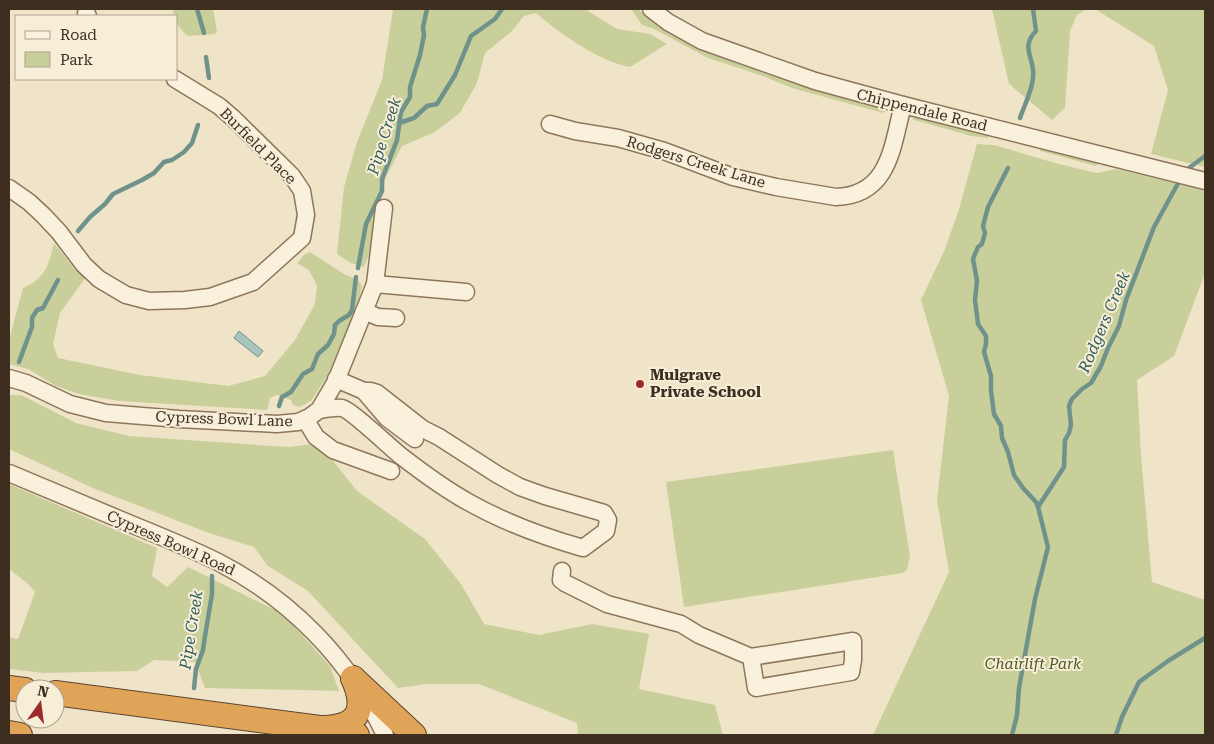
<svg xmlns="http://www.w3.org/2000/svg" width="1214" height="744" font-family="'Roboto Serif',serif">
<rect width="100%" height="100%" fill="#f0e4c8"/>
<!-- green -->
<g fill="#c9cf9b">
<path d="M172,9H213L217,31L215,34L188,36C177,27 177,22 172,9Z"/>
<path d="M393,9H585L617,29L650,34L667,44L630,67C600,62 559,33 536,13L524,16L512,31L485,53L477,83L460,113L435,132L402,146L386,177L368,257L364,267L351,263L337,254L344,187L357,142L382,80Z"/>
<path d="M631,9H638C669,36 704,50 742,65C788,82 835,95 882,108L886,111L883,113L876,111L792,88L760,75L708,58L654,29L642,25Z"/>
<polygon points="992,9 1087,9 1077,15 1070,31 1065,108 1052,120 1009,84"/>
<polygon points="1095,9 1205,9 1205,167 1151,154 1168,90 1154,46"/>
<polygon points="917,118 988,134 988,138 971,136 911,119"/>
<polygon points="977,144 994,145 1059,164 1097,173 1116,169 1205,191 1205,273 1174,356 1137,380 1141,455 1152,582 1205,600 1205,735 873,735 949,572 937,500 949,396 921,300 945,249 959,209"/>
<polygon points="1040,147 1099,162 1096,166 1040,151"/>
<path d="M54,243L77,272L86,277L60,313L53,344L58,358L140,375L228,386L265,376L295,340L315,304L317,286L309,270L297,263L305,254L310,252L344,274L358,280L362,286L354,317L328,375L311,401L300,407L293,405L291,400L277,395L270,398L267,410L119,401L79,394L56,386L28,369L9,364V340L23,288C46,278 48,266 54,243Z"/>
<polygon points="9,395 21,395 76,423 129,436 288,447 313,444 330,457 357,491 425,539 461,584 484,624 539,635 592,624 649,634 639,689 715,705 723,735 578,735 577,723 479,684 427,684 398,688 308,591 268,566 254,547 209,533 93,488 9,449"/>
<polygon points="893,450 910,556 907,570 903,573 684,607 666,482"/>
<polygon points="9,484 157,548 152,576 167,587 188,567 283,614 330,666 339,691 205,688 195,662 154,660 137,671 44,673 9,669 9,637 18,639 35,592 27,583 9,569"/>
</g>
<!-- water -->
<polygon fill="#a9c4bc" stroke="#6f938a" points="239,331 263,351 258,357 234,338"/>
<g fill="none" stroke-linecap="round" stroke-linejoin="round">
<!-- stream -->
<g stroke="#6f938a" stroke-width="4.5">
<polyline points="197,9 204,33"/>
<polyline points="206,57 209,78"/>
<path d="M1020,118C1024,106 1032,91 1033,78C1036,59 1019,48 1036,31L1033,9"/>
<polyline points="399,123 414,118 427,106 437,104 455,75 471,36 495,19 502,9"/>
<polyline points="1008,168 988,207 983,226 985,233 982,244 978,247 973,259 977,281 975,300 978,324 986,336 986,344 984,352 991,376 991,391 994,414 1001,426 1002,438 1008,452 1014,475 1023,488 1036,502 1038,507"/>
<polyline points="1185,171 1205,156"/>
<polyline points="78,231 90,217 105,204 113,194 142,180 154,173 164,162 172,160 184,152 192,143 198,125"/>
<polyline points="358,268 366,224 382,191 382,179 397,140 401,112 410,97 410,87 420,55 424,35 423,27 427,9"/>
<polyline points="19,362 32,327 32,318 37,310 43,308 58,280"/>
<polyline points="279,406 282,397 291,392 303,374 312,369 318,354 328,345 334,334 335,325 339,321 349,315 352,310 356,277"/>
<polyline points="194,688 196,669 203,650 205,636 212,594 212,576"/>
<polyline points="1012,735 1017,715 1019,688 1035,599 1048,547 1038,507 1064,467 1065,440 1069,433 1071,425 1069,406 1072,399 1082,389 1091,383 1101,366 1108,348 1119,326 1126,300 1154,227 1181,178"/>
<polyline points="1116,735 1122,717 1139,682 1168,661 1205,638"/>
</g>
<defs>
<g id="minor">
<polyline points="651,9 668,22 702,41 815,81 903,105 1205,181"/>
<polyline points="86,13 88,16"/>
<path d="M550,124L575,131L618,138L664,151L733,177L776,187L836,197C890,195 892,146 903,105"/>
<polyline points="9,188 29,202 43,215 59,232 84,265 99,279 126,295 149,301 185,300 210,297 253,282 302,238 306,215 302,191 292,176 233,118 219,106 175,79"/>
<polyline points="375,284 466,292"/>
<polyline points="364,311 378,317 396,318"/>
<polyline points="9,378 26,383 70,404 106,413 179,419 277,424 298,422 308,418 319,410 336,381 375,284 384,208"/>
<polyline points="336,379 364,391 387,418 415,439"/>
<path d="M319,410C326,409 336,407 342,408C351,410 391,448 401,456C423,473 446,490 470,503C506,523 544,537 583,548L606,531L608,520L604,513L545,496L520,487L498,475L439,437L423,429L377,393L370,391H364"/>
<polyline points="305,419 316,437 333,450 391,471"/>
<path d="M9,473C52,491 95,509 138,527C165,538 192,549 218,562C292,600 350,660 385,735"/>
<polyline points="562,571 561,580 565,583 607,604 681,624 699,635 751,657 853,641 853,660 851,672 756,688 751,657"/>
</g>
<g id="highway">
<polyline points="353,678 414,735"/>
<polyline points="9,688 25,690"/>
<polyline points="55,693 320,728 357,735"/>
<path d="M324,728C361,726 366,708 353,678"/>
<polyline points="9,733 20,735"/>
</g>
</defs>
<!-- minor casing -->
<use href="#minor" stroke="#8d765c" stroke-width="19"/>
<!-- highway casing -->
<use href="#highway" stroke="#5b4430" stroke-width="26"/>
<!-- minor -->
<use href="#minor" stroke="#faf1dc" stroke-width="16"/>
<!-- highway -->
<use href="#highway" stroke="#e0a458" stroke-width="24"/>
</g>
<!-- markers -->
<circle fill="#9e2a2b" stroke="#f7eed8" stroke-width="2" cx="640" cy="384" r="5"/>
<g text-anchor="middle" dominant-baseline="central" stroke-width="4" stroke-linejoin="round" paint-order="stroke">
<!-- street labels -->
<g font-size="15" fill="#3d2e20" stroke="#f7eed8">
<text transform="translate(922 110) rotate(14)">Chippendale Road</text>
<text transform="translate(258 146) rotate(45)">Burfield Place</text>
<text transform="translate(696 162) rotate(17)">Rodgers Creek Lane</text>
<text transform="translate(224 419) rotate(2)">Cypress Bowl Lane</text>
<text transform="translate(171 543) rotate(24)">Cypress Bowl Road</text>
</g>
<!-- poi labels -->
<g font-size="15" font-weight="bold" fill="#3d2e20" stroke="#f7eed8" text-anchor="start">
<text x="650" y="375">Mulgrave<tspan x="650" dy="17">Private School</tspan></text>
</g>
<!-- park labels -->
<g font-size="15" font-style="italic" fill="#4d5a26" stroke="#f7eed8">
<text x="1033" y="664">Chairlift Park</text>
</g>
<!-- water labels -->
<g font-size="16" font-style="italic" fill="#2f5d5a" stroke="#f7eed8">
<text transform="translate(384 136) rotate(-73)">Pipe Creek</text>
<text transform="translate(1104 322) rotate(-67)">Rodgers Creek</text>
<text transform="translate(191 630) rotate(-81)">Pipe Creek</text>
</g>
</g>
<!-- border -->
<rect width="1214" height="744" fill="none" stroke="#3d2e20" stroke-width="20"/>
<!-- legend -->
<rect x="15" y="15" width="162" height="65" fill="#f7eed8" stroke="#ada18e"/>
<rect x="25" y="31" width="25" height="8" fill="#faf1dc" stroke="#ada18e"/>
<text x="60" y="40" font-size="15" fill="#3d2e20">Road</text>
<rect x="25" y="52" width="25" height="15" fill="#c9cf9b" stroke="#ada18e"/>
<text x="60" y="65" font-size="15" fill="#3d2e20">Park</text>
<!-- north arrow -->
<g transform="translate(40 704) rotate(14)"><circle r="24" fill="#f7eed8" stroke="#ada18e"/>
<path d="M0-4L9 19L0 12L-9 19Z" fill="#9e2a2b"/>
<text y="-8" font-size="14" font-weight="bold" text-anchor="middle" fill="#3d2e20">N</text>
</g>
</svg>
